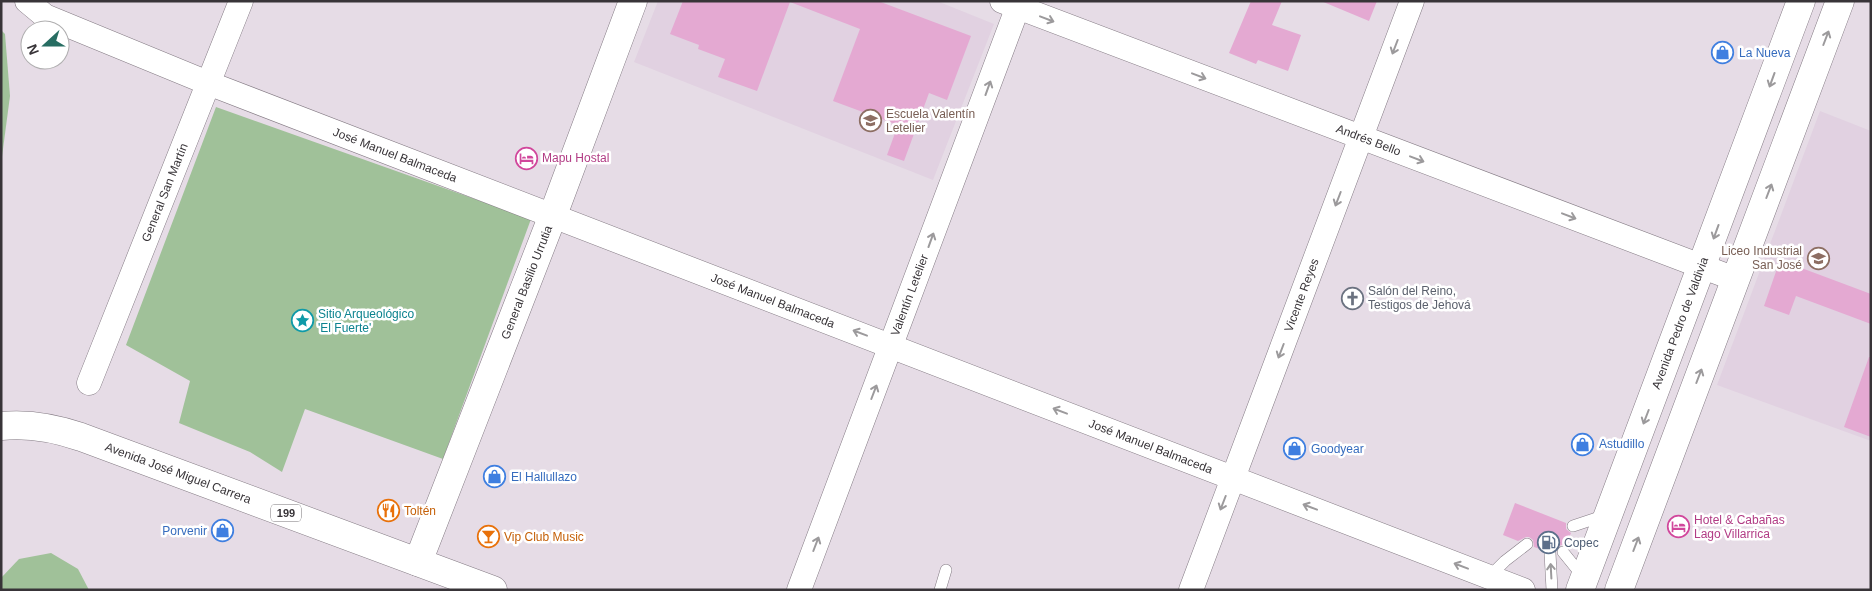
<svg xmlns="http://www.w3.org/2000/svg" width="1872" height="591" font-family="Arial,sans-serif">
<rect width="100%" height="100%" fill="#e6dce6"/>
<!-- built -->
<g fill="#e1d1e1">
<polygon points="658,1 937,1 994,24 933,180 634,62"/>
<polygon points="1820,111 1871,131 1871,441 1717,385"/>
</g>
<!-- green -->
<g fill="#a0c199">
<polygon points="1,30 5,34 10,96 1,164"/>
<polygon points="216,107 531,219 443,459 305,409 282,472 250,452 179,423 190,381 126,345"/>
<polygon points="51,553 78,569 89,590 1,590 1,578 19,559"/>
</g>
<!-- building -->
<g fill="#e4a9d2">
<polygon points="683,1 878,1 971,36 947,100 929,93 904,161 887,155 898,125 833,101 860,29 790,2 757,91 718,77 725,59 698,49 699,45 670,34"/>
<polygon points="1251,1 1282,1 1272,25 1301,35 1288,71 1258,60 1256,64 1229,53"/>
<polygon points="1321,1 1377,1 1369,21"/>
<polygon points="1780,260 1871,294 1871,324 1796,296 1789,315 1764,306"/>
<polygon points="1869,357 1871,357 1871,437 1844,427"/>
<polygon points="1515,503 1566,523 1566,529 1571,533 1566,545 1561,545 1556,549 1549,546 1543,550 1534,547 1533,540 1529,537 1526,537 1518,541 1503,535"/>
</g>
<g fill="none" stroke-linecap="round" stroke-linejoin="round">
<defs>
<g id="lane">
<polyline points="1573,526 1606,515"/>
<polyline points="1563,552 1584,578"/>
<polyline points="1550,553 1552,590"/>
<polyline points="1489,577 1505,561 1527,544"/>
<polyline points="940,590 946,570"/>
</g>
<g id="street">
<path id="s1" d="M27,1L45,16L208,83L1523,590"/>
<path id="s2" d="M1002,1L1735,279"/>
<path id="s3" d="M89,383L241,1"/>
<path id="s4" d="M799,590L1020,1"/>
<path id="s5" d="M1191,590L1412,1"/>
</g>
<g id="secondary">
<path id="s6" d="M418,562L553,215L633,1"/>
</g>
<g id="primary">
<path id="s7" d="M1,426C29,423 55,428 81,437L493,590"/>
<path id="s8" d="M1580,590L1801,1"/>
<polyline points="1619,590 1840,1"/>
</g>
</defs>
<!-- lane casing -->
<use href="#lane" stroke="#847b84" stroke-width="12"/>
<!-- street casing -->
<use href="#street" stroke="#847b84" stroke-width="25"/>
<!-- secondary casing -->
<use href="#secondary" stroke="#847b84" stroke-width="29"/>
<!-- primary casing -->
<use href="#primary" stroke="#847b84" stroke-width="29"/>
<!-- lane -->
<use href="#lane" stroke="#fff" stroke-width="11"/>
<!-- street -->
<use href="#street" stroke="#fff" stroke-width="24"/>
<!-- secondary -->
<use href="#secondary" stroke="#fff" stroke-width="28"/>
<!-- primary -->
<use href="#primary" stroke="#fff" stroke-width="28"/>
</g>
<!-- one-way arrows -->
<defs><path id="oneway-shaft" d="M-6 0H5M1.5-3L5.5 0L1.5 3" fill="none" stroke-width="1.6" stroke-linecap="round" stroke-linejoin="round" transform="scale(1.25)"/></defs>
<g stroke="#9c9a9c">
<use href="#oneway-shaft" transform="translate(1047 19) rotate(21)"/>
<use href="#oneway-shaft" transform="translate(1826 38) rotate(-69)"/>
<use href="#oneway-shaft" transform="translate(1395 47) rotate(111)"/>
<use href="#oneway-shaft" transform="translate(1199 76) rotate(21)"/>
<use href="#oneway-shaft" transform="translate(1772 80) rotate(110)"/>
<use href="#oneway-shaft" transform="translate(988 88) rotate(-70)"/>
<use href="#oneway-shaft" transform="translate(1417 159) rotate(21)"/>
<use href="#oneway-shaft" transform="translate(1769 191) rotate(-69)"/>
<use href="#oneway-shaft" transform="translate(1338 199) rotate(111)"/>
<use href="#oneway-shaft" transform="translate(1569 216) rotate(21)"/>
<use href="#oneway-shaft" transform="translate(1716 232) rotate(110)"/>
<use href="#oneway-shaft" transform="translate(931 240) rotate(-70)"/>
<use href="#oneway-shaft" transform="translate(860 333) rotate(-159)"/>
<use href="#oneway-shaft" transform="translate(1281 351) rotate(111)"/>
<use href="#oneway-shaft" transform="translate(1699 376) rotate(-69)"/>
<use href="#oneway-shaft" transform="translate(874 392) rotate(-69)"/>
<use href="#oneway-shaft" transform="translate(1060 411) rotate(-159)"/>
<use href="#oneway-shaft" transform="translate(1646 417) rotate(111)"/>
<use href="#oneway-shaft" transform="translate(1223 503) rotate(111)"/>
<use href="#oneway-shaft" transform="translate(1310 507) rotate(-159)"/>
<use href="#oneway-shaft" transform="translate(816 544) rotate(-69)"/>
<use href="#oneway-shaft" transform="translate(1636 544) rotate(-69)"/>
<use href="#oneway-shaft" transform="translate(1461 566) rotate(-159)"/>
<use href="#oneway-shaft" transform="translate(1551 571) rotate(-93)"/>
</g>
<!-- icons -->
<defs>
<symbol id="shop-ring" viewBox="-11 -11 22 22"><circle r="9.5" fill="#fff" stroke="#3f7fe0" stroke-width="1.5"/><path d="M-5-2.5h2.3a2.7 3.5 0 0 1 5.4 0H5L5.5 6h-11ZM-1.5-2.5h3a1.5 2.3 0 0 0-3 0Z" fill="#3f7fe0"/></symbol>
<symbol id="school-ring" viewBox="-11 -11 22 22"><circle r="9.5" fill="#fff" stroke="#8d6e63" stroke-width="1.5"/><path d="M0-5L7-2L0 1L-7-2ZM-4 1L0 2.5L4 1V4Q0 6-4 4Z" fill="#8d6e63"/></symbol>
<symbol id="hotel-ring" viewBox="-11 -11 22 22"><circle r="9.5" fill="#fff" stroke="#d1479c" stroke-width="1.5"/><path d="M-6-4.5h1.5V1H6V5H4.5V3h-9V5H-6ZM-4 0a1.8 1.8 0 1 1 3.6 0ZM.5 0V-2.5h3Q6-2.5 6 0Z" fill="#d1479c"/></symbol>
<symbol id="church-ring" viewBox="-11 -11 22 22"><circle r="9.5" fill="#fff" stroke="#6b7280" stroke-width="1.5"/><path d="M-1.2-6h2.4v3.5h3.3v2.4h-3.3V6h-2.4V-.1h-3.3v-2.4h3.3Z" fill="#6b7280"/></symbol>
<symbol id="sight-ring" viewBox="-11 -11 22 22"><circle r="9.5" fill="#fff" stroke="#0f9aa8" stroke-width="1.5"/><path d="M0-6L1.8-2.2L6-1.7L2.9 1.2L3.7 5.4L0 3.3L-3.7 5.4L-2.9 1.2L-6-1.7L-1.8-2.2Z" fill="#0f9aa8"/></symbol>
<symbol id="restaurant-ring" viewBox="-11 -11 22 22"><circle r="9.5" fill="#fff" stroke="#e8710a" stroke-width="1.5"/><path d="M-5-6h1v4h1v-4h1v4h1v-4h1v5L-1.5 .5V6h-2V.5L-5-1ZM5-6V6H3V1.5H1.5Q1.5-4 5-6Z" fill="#e8710a"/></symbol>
<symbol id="bar-ring" viewBox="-11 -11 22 22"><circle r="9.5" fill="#fff" stroke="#e8710a" stroke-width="1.5"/><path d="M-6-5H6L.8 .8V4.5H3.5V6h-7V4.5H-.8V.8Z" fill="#e8710a"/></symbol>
<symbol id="fuel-ring" viewBox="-11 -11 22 22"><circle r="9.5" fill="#fff" stroke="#5c6f8a" stroke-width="1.5"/><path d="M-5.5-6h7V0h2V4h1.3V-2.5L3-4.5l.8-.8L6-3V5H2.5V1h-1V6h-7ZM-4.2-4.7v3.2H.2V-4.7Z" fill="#5c6f8a"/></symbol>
</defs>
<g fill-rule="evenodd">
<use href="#shop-ring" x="1710" y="40" width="25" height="25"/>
<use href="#school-ring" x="858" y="108" width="25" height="25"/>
<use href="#hotel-ring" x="514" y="146" width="25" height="25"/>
<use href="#school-ring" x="1806" y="246" width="25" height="25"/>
<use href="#church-ring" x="1340" y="286" width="25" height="25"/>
<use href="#sight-ring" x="290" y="308" width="25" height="25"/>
<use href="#shop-ring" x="1570" y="432" width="25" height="25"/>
<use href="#shop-ring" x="1282" y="436" width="25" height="25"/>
<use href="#shop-ring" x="482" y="464" width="25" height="25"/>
<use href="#restaurant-ring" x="376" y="498" width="25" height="25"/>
<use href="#hotel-ring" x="1666" y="514" width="25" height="25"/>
<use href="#shop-ring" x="210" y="518" width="25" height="25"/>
<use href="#bar-ring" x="476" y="524" width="25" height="25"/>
<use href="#fuel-ring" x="1536" y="530" width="25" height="25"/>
</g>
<g text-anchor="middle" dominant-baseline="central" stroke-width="5" stroke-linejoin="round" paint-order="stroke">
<!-- shield labels -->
<rect fill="#fff" stroke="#747174" stroke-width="1" x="271" y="504.5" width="30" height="17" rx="4"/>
<g font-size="11" font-weight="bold" fill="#383438">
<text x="286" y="513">199</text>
</g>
<!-- shop labels -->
<g font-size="12" fill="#366cbe" stroke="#fff" text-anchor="start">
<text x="1739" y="53">La Nueva</text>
<text x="1599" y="444">Astudillo</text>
<text x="1311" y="449">Goodyear</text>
<text x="511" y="477">El Hallullazo</text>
<text x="207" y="531" text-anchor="end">Porvenir</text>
</g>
<!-- education labels -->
<g font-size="12" fill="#785e54" stroke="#fff" text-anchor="start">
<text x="886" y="114">Escuela Valentín<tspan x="886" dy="14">Letelier</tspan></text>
<text x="1802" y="251" text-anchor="end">Liceo Industrial<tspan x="1802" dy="14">San José</tspan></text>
</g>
<!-- street labels -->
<g font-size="12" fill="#383438" stroke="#fff">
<text stroke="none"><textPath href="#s2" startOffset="392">Andrés Bello</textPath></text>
<text stroke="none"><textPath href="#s1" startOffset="400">José Manuel Balmaceda</textPath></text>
<text stroke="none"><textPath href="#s3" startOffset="205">General San Martín</textPath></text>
<text stroke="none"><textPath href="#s6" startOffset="300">General Basilio Urrutia</textPath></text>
<text stroke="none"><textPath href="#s5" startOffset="315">Vicente Reyes</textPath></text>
<text stroke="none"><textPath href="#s4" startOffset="315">Valentín Letelier</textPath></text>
<text stroke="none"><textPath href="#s1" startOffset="805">José Manuel Balmaceda</textPath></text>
<text stroke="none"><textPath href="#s8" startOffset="285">Avenida Pedro de Valdivia</textPath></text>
<text stroke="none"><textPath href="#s1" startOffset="1210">José Manuel Balmaceda</textPath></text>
<text stroke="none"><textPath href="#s7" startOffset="185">Avenida José Miguel Carrera</textPath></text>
</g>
<!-- hotel labels -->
<g font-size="12" fill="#b23c85" stroke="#fff" text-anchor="start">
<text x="542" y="158">Mapu Hostal</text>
<text x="1694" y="520">Hotel &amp; Cabañas<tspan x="1694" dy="14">Lago Villarrica</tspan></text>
</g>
<!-- worship labels -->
<g font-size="12" fill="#5b616d" stroke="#fff" text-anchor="start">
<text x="1368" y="291">Salón del Reino,<tspan x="1368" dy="14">Testigos de Jehová</tspan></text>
</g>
<!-- culture labels -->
<g font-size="12" fill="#0d838f" stroke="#fff" text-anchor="start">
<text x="318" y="314">Sitio Arqueológico<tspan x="318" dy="14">'El Fuerte'</tspan></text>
</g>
<!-- food labels -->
<g font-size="12" fill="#c56008" stroke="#fff" text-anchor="start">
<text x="404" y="511">Toltén</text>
<text x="504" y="537">Vip Club Music</text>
</g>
<!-- service labels -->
<g font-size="12" fill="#4e5e75" stroke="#fff" text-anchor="start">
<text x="1564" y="543">Copec</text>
</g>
</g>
<!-- border -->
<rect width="1872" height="591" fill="none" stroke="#383438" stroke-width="5"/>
<!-- north arrow -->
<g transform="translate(45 45) rotate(249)"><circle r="24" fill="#ffffff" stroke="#afaeaf"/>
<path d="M0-4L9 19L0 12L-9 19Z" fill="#276d62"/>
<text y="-8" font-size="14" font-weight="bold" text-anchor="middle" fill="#383438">N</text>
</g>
</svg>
